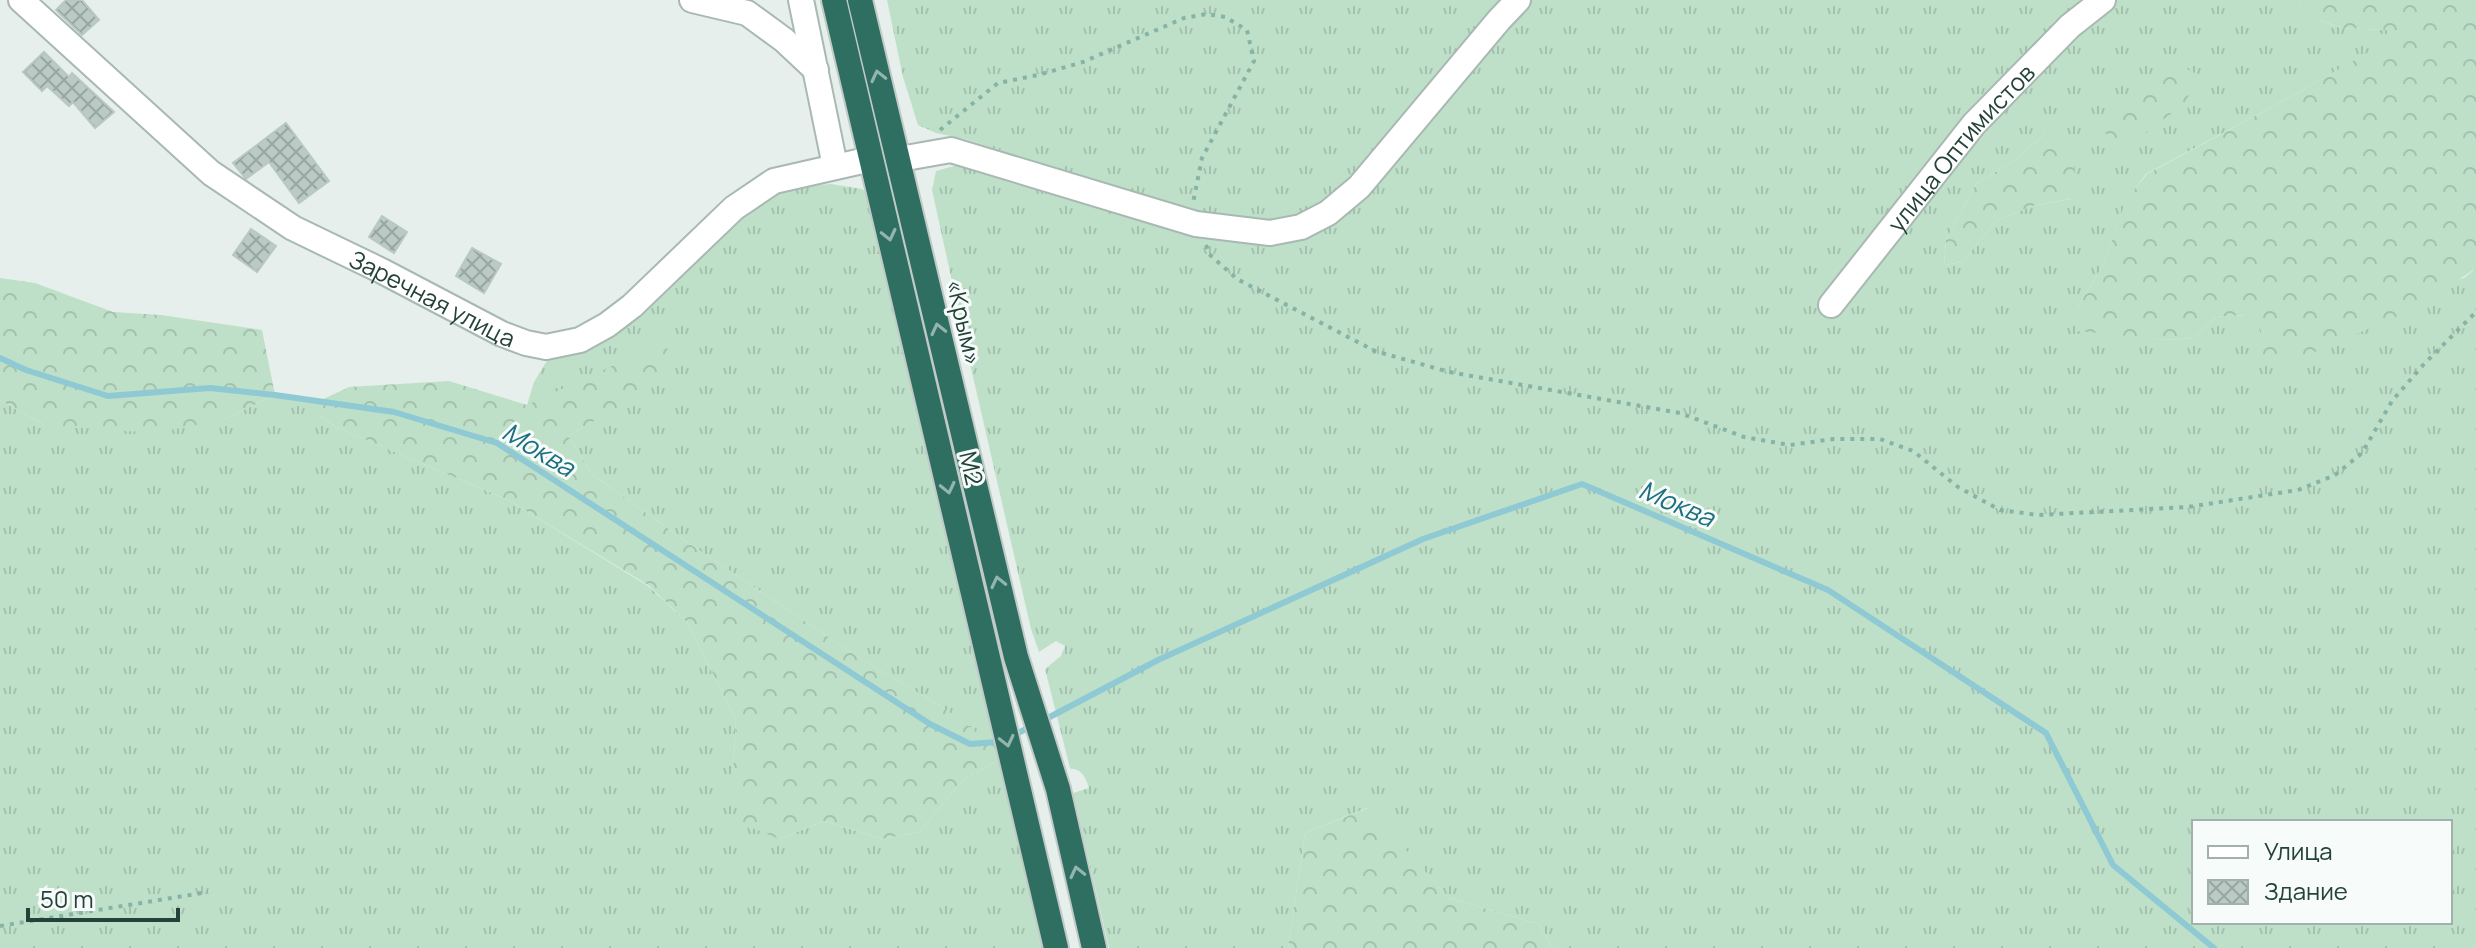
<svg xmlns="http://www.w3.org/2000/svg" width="2476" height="948" font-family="Manrope,sans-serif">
<defs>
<pattern id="grass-tufts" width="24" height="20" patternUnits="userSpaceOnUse" patternTransform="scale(2)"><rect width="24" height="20" fill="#bfe0c8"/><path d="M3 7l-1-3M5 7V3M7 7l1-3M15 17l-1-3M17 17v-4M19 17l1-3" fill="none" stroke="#a4c1ad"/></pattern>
<pattern id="forest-crowns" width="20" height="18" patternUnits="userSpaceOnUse" patternTransform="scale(2)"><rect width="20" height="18" fill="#bfe0c8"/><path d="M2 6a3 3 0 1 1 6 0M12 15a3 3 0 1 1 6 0" fill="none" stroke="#a4c1ad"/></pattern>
<pattern id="building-cross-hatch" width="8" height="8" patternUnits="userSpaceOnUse" patternTransform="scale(2)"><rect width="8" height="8" fill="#bbcac4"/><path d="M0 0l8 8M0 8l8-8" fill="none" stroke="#98a6a0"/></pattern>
</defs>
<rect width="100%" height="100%" fill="#e6efeb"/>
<!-- grass -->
<g fill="url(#grass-tufts)" fill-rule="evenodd">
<polygon points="887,0 1505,0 1354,182 1308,215 1272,223 1191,212 965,139 936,133 918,125 903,77"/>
<path d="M1530,0H2299L2303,14L2341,28L2387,30L2389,41L2296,94L2146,174L2126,201L2104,263L2078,307V330L2167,340L2193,338L2216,317L2247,315L2261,329L2464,278L2476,268V948H1553L1539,924L1449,898L1367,808L1305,833L1288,948H1109L1073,793L1089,788C1085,776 1082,770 1070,768L1045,669L1061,656L1065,646L1056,641L1039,652L1031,629L971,368L932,190L936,171L965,163L1300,236ZM2045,134L2070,199L2032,206L1997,220L1962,262L1944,265L1946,240L1976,184L2015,160ZM2194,822H2450V922H2194Z"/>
<polygon points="831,184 862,189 880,205 999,721 977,733 942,707 864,661 684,540 593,475 568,436 659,382 527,405 534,382 548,359 581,342 688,254 776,188"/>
<polygon points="275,395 317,402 317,413 334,426 508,500 648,586 687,622 736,720 733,771 779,839 824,821 882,839 919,832 963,780 1006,756 1053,948 0,948 0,400 44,425 222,420"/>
</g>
<!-- forest -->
<g fill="url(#forest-crowns)">
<polygon points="2299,0 2476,0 2476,268 2419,307 2278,368 2260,359 2261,330 2246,315 2216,317 2193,338 2167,340 2078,331 2078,307 2104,263 2126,200 2147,174 2296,94 2388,41 2387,30 2342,28 2302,14"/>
<polygon points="2178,65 2197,74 2186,102 2146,133 2115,144 2100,127 2121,101"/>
<polygon points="2045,134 2072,151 2077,187 2069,199 2032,206 1997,220 1962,262 1944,265 1946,240 1976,184 2015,160"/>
<polygon points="0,278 35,283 113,312 161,315 262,330 275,395 222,420 155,433 44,425 0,400"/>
<polygon points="662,343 678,361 659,383 568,436 593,475 684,540 864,661 942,707 977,732 999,721 1006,756 963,780 919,832 882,839 824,821 779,839 740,823 733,771 736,720 687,622 648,585 508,500 334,426 317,413 317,402 349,387 449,381 527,405"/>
<polygon points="1368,808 1449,898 1539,924 1553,948 1288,948 1305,833"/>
</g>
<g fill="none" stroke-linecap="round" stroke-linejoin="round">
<!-- stream -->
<g stroke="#8ec9d4" stroke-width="6">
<polyline points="0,358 26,370 108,396 210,388 275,395 394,412 497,443 930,724 970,744 997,742"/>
<polyline points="1044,720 1158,660 1423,539 1582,484 1828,590 2046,733 2113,865 2214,948"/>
<polyline points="1018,733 1034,725"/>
</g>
</g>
<!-- building -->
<g fill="url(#building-cross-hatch)" stroke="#b8c9c2" stroke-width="2">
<polygon points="66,0 82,0 99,20 82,35 56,10"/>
<polygon points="44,52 69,77 72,73 114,112 95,128 73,102 69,106 47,86 42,91 23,72"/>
<polygon points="286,123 329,181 299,203 269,162 246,179 233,163"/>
<polygon points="382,216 407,232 394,253 369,237"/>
<polygon points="251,229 276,246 257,272 233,255"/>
<polygon points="472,248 501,264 484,293 456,276"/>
</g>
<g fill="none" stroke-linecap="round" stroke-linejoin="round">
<defs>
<g id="street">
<path id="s1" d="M21,0L211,173L293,228L382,271L502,334L526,343L546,347L580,340L607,325L632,306L734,208L774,181L871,159"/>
<polyline points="692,0 747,13 784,40 816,70"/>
<polyline points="801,0 835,166"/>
<polyline points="900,159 951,150 1196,224 1270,233 1301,227 1328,213 1359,187 1499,20 1518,0"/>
<path id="s2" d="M1831,305L1974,124L2070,26L2103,0"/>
</g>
<g id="highway">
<polyline points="834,0 1056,948"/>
<polyline points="860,0 1016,657 1058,789 1094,948"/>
</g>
</defs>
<!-- street casing -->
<use href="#street" stroke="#a8b8b2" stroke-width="28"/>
<!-- highway casing -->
<use href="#highway" stroke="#c2cac8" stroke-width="28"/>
<!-- path -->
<g stroke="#86b3a5" stroke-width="4" stroke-dasharray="4 6" stroke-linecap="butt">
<polyline points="940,130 998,83 1038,75 1083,62 1184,18 1207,14 1225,17 1247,30 1254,61 1202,158 1193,203"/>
<polyline points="1206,245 1209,254 1237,279 1375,351 1449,372 1680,413 1744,437 1790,445 1834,439 1880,439 1913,451 1958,487 2000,510 2038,515 2188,507 2298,490 2335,475 2362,453 2392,401 2424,364 2476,312"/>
<polyline points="0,926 208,892"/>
</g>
<!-- street -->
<use href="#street" stroke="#fff" stroke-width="24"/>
<!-- highway -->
<use href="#highway" stroke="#2f6f62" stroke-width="24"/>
</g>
<!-- one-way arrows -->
<defs><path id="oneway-chevron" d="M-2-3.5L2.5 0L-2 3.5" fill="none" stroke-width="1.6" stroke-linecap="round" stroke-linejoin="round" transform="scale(2)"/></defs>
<g stroke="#93b5ae">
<use href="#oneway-chevron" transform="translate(878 76) rotate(-103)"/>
<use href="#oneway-chevron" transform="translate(889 235) rotate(77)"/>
<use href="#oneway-chevron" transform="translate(938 329) rotate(-103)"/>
<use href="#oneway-chevron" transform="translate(948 488) rotate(77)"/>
<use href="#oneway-chevron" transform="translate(998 582) rotate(-103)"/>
<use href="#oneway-chevron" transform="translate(1007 741) rotate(77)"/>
<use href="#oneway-chevron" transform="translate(1077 872) rotate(-103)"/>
</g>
<g text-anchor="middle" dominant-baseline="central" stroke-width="6" stroke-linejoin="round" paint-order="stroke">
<!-- street labels -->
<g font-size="24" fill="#24423a" stroke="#f7fbf9">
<text stroke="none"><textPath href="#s2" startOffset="204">улица Оптимистов</textPath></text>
<text stroke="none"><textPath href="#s1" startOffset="512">Заречная улица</textPath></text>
<text transform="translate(965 322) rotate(77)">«Крым»</text>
<text transform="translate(972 468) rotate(77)">М2</text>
</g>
<!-- water labels -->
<g font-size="26" font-style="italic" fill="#1c6f80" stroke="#f7fbf9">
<text transform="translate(539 449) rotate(31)">Моква</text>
<text transform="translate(1677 503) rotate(23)">Моква</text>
</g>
</g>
<!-- legend -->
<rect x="2192" y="820" width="260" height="104" fill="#f7fbf9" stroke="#a3b1ad" stroke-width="2"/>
<rect x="2208" y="846" width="40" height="12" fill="#ffffff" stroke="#a3b1ad" stroke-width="2"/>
<text x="2264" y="860" font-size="24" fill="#24423a">Улица</text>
<rect x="2208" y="880" width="40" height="24" fill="url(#building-cross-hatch)" stroke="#a3b1ad" stroke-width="2"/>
<text x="2264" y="900" font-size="24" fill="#24423a">Здание</text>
<!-- scale -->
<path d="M28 908v12h150v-12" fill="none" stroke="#24423a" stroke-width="4"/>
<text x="40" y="908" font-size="24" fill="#24423a" stroke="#f7fbf9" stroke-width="6" paint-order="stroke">50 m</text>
</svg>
